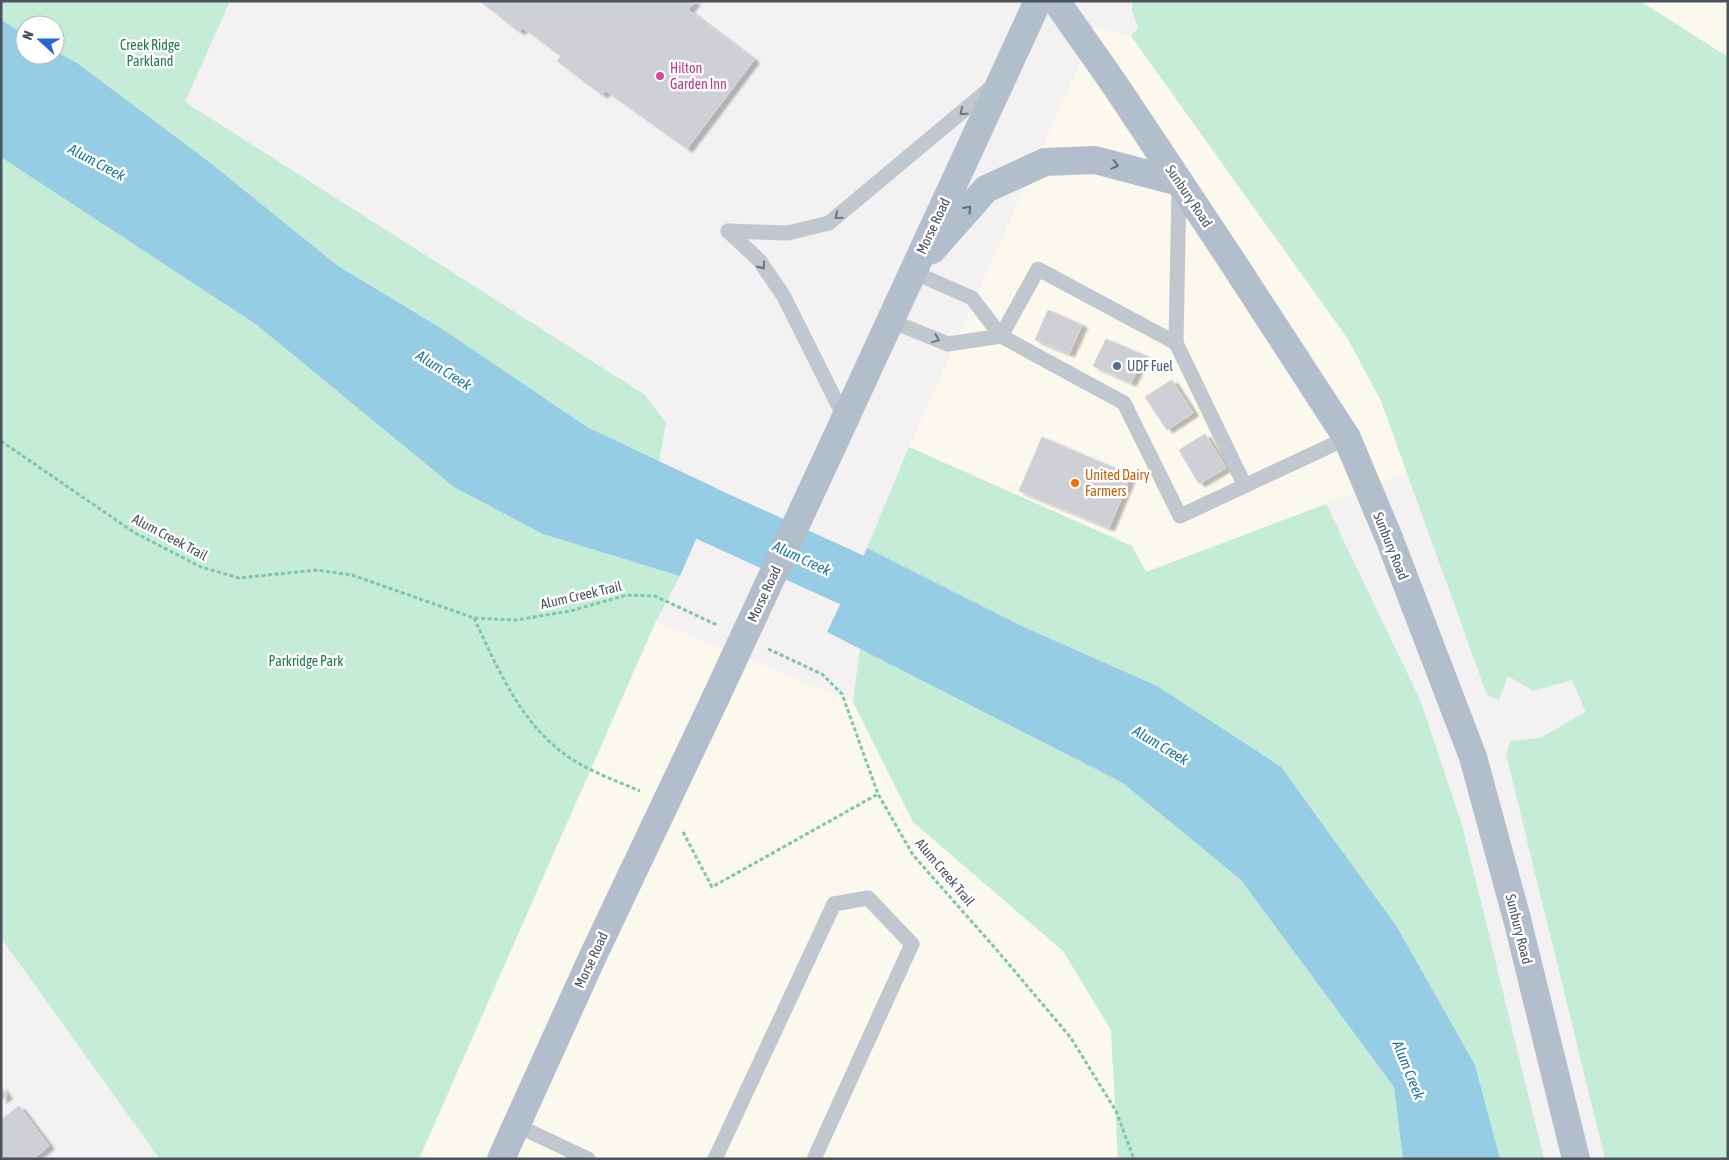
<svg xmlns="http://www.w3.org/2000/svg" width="1729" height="1160" font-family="'Asap Condensed',sans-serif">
<defs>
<filter id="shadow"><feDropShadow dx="5.5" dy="3" stdDeviation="1" flood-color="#0004"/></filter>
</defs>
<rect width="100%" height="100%" fill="#f3f1f1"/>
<!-- commercial -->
<g fill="#fbf8ed">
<polygon points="1640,1 1728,1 1728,57"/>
<polygon points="1096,26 1131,36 1348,339 1381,401 1407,473 1146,572 1132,546 909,447"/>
<polygon points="656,621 853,702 913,822 1063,951 1111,1030 1118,1159 419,1159"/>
</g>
<!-- green -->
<g fill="#c4ecd7">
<polygon points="1,1 230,1 185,102 645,395 666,423 659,461 587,427 444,330 338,266 208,161 77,63 55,51 55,25 25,25 25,34 1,20"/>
<polygon points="1133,1 1640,1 1728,57 1728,1159 1605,1159 1506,754 1511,741 1540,738 1586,712 1572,680 1533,691 1508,676 1499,700 1487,695 1381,401 1348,339 1131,36 1138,28 1132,10"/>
<polygon points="1,110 601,486 680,576 656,621 419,1159 160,1159 1,938"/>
<polygon points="909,447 1132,546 1146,572 1326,504 1421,702 1462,825 1544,1159 1500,1159 1475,1065 1397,927 1157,686 1024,627 867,548"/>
<polygon points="860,649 1123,783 1241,880 1394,1087 1403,1159 1118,1159 1111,1030 1063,951 913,822 853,702"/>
</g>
<!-- water -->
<g fill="#96cce4">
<polygon points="1,20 25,34 25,55 55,55 55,51 77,63 208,161 338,266 444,330 587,427 718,489 680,576 543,534 454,487 257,325 1,157"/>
<polygon points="867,548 1024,627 1157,686 1281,767 1397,927 1475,1065 1500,1159 1403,1159 1394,1087 1241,880 1123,783 827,632"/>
</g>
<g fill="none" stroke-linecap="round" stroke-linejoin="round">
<!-- river -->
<polyline stroke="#96cce4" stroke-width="54" points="639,483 920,611"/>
</g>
<!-- building -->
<g fill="#ced0d5" stroke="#d5d7db" filter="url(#shadow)">
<polygon points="480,1 693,1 695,2 688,10 754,60 687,149 606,91 602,95 557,61 561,56 523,28 519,32"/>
<polygon points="1048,310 1082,325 1069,354 1035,340"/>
<polygon points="1106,339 1144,355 1131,383 1093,366"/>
<polygon points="1172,380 1193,413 1167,430 1145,397"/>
<polygon points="1205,434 1226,468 1199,484 1179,450"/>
<polygon points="1042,437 1131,475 1109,528 1019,491"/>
<polygon points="1,1087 7,1096 1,1100"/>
<polygon points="19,1106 49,1146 33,1159 5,1159 1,1154 1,1120"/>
</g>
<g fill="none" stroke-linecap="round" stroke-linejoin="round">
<!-- path -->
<g stroke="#7fc6aa" stroke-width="3" stroke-dasharray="4 2.5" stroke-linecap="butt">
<polyline points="1,441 135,533 201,567 239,578 316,570 352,575 474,618 516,620 570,611 627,595 655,596 717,625"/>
<path d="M474,618C498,669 521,725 570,758C591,772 617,781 640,791"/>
<polyline points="768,649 822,674 842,694 878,794 913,855 996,949 1071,1038 1116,1111 1134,1159"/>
<polyline points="683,832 712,887 878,794"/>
</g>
<!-- lane -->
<g stroke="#c0c7ce" stroke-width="15">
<polyline points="728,231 788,233 829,223 993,86"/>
<polyline points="728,231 759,260 783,295 845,419"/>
<polyline points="913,272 972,298 1001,336 1124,403 1180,516 1347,438"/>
<polyline points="891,321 948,344 1001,336"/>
<polyline points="1001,336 1038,269 1176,343 1179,186"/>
<polyline points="1176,343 1245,486"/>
<polyline points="516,1125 588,1159"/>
<polyline points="715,1159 834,904 868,898 912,944 814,1159"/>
</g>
<!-- primary -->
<g stroke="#b3becc" stroke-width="28">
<polyline points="1056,1 1115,85 1230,258 1347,438 1389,538 1473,757 1517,919 1576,1159"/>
<polyline points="932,250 986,189 1045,162 1095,160 1179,182"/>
<polyline points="845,419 1038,1"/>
<polyline points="501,1159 593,956 716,697"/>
</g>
<!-- primary-bridge -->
<polyline stroke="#b3becc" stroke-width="28" points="716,697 845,419"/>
</g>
<!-- one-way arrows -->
<defs><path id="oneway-chevron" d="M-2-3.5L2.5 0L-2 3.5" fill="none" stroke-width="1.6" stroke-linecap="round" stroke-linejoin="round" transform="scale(1.25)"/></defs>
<g stroke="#6d757e">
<use href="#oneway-chevron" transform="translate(963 112) rotate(140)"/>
<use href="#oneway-chevron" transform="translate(838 216) rotate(141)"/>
<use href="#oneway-chevron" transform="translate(762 266) rotate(54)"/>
<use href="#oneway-chevron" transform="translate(936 339) rotate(22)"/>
</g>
<g stroke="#646d78">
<use href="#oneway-chevron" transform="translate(1115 165) rotate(14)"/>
<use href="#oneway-chevron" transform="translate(968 209) rotate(-48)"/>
</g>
<!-- markers -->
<circle fill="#d1479c" stroke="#fff" stroke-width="2" cx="660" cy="76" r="5"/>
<circle fill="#5c6f8a" stroke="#fff" stroke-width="2" cx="1117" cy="366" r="5"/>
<circle fill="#e8710a" stroke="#fff" stroke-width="2" cx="1075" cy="483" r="5"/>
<g text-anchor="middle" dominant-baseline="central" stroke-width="5" stroke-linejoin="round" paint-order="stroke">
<!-- park labels -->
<g font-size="14" fill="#217855" stroke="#fff">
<text x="150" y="45">Creek Ridge<tspan x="150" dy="16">Parkland</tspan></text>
<text x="306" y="661">Parkridge Park</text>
</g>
<!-- hotel labels -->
<g font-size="14" fill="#b23c85" stroke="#fff" text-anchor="start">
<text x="670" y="68">Hilton<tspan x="670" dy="16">Garden Inn</tspan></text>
</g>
<!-- street labels -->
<g font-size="14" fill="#4a525c" stroke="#fff">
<text transform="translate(1189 196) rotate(56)">Sunbury Road</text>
<text transform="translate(933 226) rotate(-65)">Morse Road</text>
<text transform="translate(170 537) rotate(28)">Alum Creek Trail</text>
<text transform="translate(1391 546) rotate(68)">Sunbury Road</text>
<text transform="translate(764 594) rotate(-65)">Morse Road</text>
<text transform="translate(581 595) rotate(-13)">Alum Creek Trail</text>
<text transform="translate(945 872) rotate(50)">Alum Creek Trail</text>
<text transform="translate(1519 929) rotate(76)">Sunbury Road</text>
<text transform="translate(591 960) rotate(-65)">Morse Road</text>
</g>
<!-- service labels -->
<g font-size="14" fill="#4e5e75" stroke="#fff" text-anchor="start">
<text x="1127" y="366">UDF Fuel</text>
</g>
<!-- food labels -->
<g font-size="14" fill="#c56008" stroke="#fff" text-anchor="start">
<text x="1085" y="475">United Dairy<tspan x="1085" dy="16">Farmers</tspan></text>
</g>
<!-- water labels -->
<g font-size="15" font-style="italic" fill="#1b779f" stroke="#fff">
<text transform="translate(97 162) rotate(28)">Alum Creek</text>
<text transform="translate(444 370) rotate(32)">Alum Creek</text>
<text transform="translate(802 558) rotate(25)">Alum Creek</text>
<text transform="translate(1161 745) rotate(31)">Alum Creek</text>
<text transform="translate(1409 1070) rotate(68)">Alum Creek</text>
</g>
</g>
<!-- border -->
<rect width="1729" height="1160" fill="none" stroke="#4a525c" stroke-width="5"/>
<!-- north arrow -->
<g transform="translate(40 40) rotate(291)"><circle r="24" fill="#ffffff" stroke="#b7babe"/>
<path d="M0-4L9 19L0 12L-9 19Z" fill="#2b64d3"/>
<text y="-8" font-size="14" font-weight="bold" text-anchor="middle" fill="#4a525c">N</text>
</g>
</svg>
